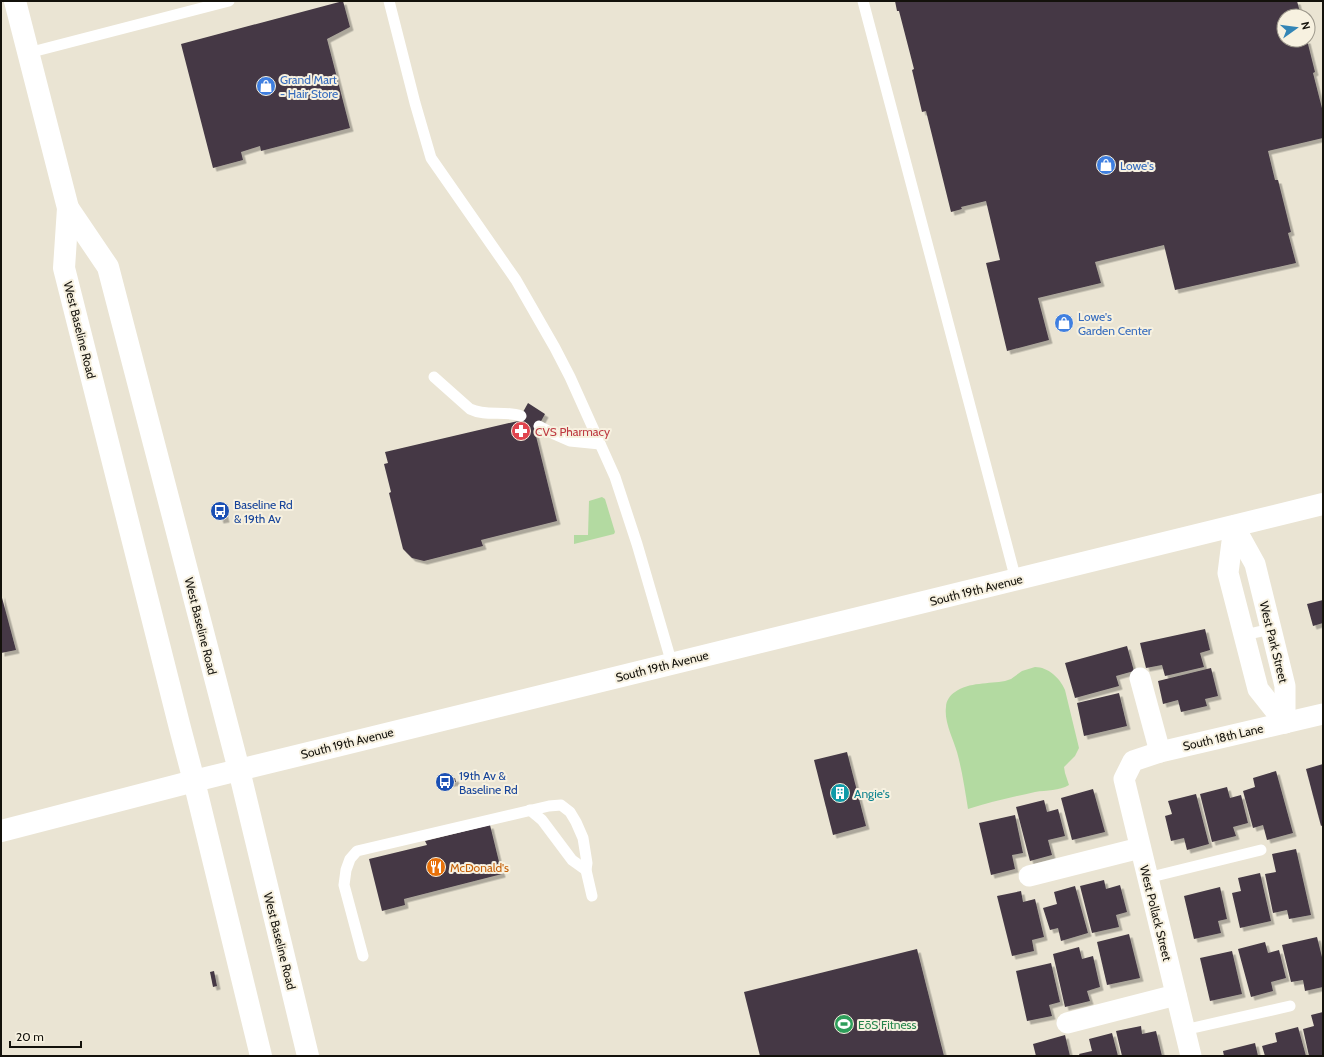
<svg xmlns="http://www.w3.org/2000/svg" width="1324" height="1057" font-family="Cabin,sans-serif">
<defs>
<filter id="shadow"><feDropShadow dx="3.5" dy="3.5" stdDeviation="0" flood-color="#0004"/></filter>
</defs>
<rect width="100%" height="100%" fill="#eae4d3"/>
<!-- green -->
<g fill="#b3daa1">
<polygon points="602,497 605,499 615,532 614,534 574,544 574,535 588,535 589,501"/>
<path d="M1035,667C1048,667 1060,678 1065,690L1079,748L1075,756L1064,767L1065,773L1069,785C1059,791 1047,790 1035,792C1013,797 990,802 968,809C965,790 962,770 957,752C953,738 944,722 946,707C946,701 950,695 955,692C969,682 989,684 1005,681L1011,679L1022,671Z"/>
</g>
<!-- building -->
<g fill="#443944" filter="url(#shadow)">
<polygon points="343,1 350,27 327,39 350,128 261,151 260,146 241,152 243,160 213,168 181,44"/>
<polygon points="895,1 1297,1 1301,16 1284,16 1284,40 1307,40 1315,72 1313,73 1323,112 1323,138 1268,151 1275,180 1278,180 1291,232 1288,233 1296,263 1175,290 1164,245 1095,262 1101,283 1038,298 1049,340 1007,351 986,263 1000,260 986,201 961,207 962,209 951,212 926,111 922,112 912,70 914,69 899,11 897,11"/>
<polygon points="528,403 545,414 535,432 557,521 481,540 483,546 424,561 412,558 403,549 389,493 391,492 384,464 388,463 385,452 518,421"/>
<polygon points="223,506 226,519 220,520 217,508"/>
<polygon points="1,594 16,650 1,653"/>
<polygon points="1323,600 1323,623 1313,626 1307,604"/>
<polygon points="1205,629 1210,650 1200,653 1204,667 1165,676 1162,665 1146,668 1140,643"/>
<polygon points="1127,646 1134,671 1116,676 1119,686 1075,698 1065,663"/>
<polygon points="1211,668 1218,696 1205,699 1207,706 1181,712 1178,700 1163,704 1158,681"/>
<polygon points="1119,693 1127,726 1084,736 1077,703"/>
<polygon points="847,752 866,826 833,835 814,760"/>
<polygon points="1323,764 1323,825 1321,826 1306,769"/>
<polygon points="1276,771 1293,833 1267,840 1263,825 1253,828 1243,791 1255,787 1253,778"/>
<polygon points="455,778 456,782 443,785 442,781"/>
<polygon points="1227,787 1230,798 1241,795 1248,823 1233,827 1236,836 1212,842 1200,794"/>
<polygon points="1093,789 1105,832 1072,840 1061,798"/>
<polygon points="1196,794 1209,844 1187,850 1184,838 1171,841 1165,816 1172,814 1168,801"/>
<polygon points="1044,800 1047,812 1058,809 1065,836 1048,840 1052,855 1030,861 1016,807"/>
<polygon points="1015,815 1023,853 1012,855 1015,869 991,875 979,823"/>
<polygon points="490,825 502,874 404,899 405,905 382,911 369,859 427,845 425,841"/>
<polygon points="1296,849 1311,915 1289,919 1287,910 1273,913 1265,874 1276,872 1272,854"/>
<polygon points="1260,873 1271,921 1240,928 1232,893 1241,891 1238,878"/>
<polygon points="1104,880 1106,889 1120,885 1127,912 1116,915 1119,927 1092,933 1080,886"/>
<polygon points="1075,886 1088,933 1061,941 1058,928 1050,930 1043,908 1057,904 1054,892"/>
<polygon points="1220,887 1227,919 1218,921 1221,933 1194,939 1184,896"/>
<polygon points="1021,891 1023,902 1035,899 1044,937 1032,940 1034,951 1012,956 997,896"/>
<polygon points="1129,934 1140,978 1107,985 1097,942"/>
<polygon points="1317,937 1323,961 1323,987 1305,991 1303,980 1291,982 1282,945"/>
<polygon points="1265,942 1268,953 1279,950 1286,978 1271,982 1273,991 1251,997 1238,949"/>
<polygon points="1079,947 1082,959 1093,956 1100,987 1087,991 1090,1001 1065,1007 1053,954"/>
<polygon points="917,949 944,1056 760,1056 744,992"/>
<polygon points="1232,951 1242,994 1210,1001 1200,958"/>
<polygon points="1051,963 1060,1002 1049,1005 1052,1016 1027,1021 1016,971"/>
<polygon points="214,971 217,986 213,987 210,972"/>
<polygon points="1323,1012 1323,1056 1309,1056 1303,1029 1314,1026 1311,1015"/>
<polygon points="1141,1026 1142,1034 1156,1031 1162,1056 1122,1056 1116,1031"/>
<polygon points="1298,1027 1306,1056 1265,1056 1262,1046 1277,1042 1275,1033"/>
<polygon points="1112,1033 1118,1056 1080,1056 1079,1054 1092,1051 1089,1039"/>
<polygon points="1065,1035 1070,1056 1036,1056 1033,1044"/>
<polygon points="1255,1043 1258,1056 1224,1056 1223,1051"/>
</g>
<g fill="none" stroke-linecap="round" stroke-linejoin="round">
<!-- lane -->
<g stroke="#fff" stroke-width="11">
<polyline points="389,1 415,103 431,158 516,280 555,348 570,377 615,477 637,544 672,664"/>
<polyline points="863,1 1016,580"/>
<polyline points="28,53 229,1"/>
<path d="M434,377L470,409C486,417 504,410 521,416"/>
<polyline points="539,426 554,434 570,441 600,444"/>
<polyline points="1244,635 1271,629"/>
<polyline points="530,810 542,820 572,860 586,870"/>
<polyline points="1147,878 1261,850"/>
<polyline points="363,956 344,885 346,870 350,859 357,851 549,806 561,805 570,812 576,822 583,838 587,863 586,870 592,896"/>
<polyline points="1184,1030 1290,1006"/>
</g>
<!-- street -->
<g stroke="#fff" stroke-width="21">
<polyline points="1234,526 1228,573 1258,689 1285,723"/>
<polyline points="1234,526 1255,564 1285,686 1285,723"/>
<polyline points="1140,678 1160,752"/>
<polyline points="1029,876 1140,848"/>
<polyline points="1067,1023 1176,995"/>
<polyline points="1191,1056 1124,779 1133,761 1160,752 1323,714"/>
</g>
<!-- secondary -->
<polyline stroke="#fff" stroke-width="22" points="1,831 194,781"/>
<!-- primary -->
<g stroke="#fff" stroke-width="22">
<polyline points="15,1 68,208 64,268 180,728 194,781 261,1056"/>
<polyline points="68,208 108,267 239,770 308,1056"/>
<polyline points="194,781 1323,504"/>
</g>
</g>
<!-- icons -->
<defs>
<symbol id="shop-disc" viewBox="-11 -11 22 22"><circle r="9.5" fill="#3f7fe0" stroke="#f7f1e0"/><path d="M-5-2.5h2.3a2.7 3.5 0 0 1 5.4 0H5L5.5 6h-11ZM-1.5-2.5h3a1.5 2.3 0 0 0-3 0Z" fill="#fff"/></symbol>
<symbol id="pharmacy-disc" viewBox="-11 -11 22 22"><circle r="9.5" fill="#e0444e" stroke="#f7f1e0"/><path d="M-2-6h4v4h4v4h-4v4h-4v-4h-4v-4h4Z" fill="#fff"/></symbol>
<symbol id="bus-disc" viewBox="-11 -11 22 22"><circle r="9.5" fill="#1a4fb4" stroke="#f7f1e0"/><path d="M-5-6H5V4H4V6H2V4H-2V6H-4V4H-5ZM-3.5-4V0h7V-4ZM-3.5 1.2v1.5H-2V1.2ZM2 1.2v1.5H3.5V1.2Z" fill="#fff"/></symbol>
<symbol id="building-disc" viewBox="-11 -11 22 22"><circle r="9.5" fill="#0f9aa8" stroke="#f7f1e0"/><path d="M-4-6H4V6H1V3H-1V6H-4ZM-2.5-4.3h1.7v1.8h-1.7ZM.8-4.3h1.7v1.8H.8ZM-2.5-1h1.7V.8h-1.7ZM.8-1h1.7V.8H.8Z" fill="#fff"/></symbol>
<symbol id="restaurant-disc" viewBox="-11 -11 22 22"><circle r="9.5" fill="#e8710a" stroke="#f7f1e0"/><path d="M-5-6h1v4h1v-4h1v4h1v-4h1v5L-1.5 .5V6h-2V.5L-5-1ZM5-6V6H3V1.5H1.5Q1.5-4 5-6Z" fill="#fff"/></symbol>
<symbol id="stadium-disc" viewBox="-11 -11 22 22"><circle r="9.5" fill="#2e9e5b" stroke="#f7f1e0"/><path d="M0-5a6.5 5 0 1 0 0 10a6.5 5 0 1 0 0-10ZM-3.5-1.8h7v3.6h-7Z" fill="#fff"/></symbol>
</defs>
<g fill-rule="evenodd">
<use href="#shop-disc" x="255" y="75" width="22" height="22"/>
<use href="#shop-disc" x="1095" y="154" width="22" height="22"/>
<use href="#shop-disc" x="1053" y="312" width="22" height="22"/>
<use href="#pharmacy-disc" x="510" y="420" width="22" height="22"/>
<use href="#bus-disc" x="209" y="500" width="22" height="22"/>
<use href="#bus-disc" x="434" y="771" width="22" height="22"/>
<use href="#building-disc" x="829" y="782" width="22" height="22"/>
<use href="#restaurant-disc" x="425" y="856" width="22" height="22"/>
<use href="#stadium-disc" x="833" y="1013" width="22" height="22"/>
</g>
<g text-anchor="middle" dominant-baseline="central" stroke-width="4" stroke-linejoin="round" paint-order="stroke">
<!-- shop labels -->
<g font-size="12" fill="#366cbe" stroke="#f7f1e0" text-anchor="start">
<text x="280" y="79">Grand Mart<tspan x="280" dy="14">- Hair Store</tspan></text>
<text x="1120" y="165">Lowe's</text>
<text x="1078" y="316">Lowe's<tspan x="1078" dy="14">Garden Center</tspan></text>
</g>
<!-- street labels -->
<g font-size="12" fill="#13110b" stroke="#f7f1e0">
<text transform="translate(80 330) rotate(76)">West Baseline Road</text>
<text transform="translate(976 590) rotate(-14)">South 19th Avenue</text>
<text transform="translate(201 626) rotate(76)">West Baseline Road</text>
<text transform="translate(1274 642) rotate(76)">West Park Street</text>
<text transform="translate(662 666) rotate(-14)">South 19th Avenue</text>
<text transform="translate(1223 737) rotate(-13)">South 18th Lane</text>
<text transform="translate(347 743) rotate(-14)">South 19th Avenue</text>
<text transform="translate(1156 913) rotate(76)">West Pollack Street</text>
<text transform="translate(280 941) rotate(76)">West Baseline Road</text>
</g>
<!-- health labels -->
<g font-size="12" fill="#be3a42" stroke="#f7f1e0" text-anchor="start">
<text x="535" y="431">CVS Pharmacy</text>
</g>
<!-- transit labels -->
<g font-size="12" fill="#164399" stroke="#f7f1e0" text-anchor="start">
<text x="234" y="504">Baseline Rd<tspan x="234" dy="14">&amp; 19th Av</tspan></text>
<text x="459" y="775">19th Av &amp;<tspan x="459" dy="14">Baseline Rd</tspan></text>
</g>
<!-- culture labels -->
<g font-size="12" fill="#0d838f" stroke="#f7f1e0" text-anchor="start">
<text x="854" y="793">Angie's</text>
</g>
<!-- food labels -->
<g font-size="12" fill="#c56008" stroke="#f7f1e0" text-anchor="start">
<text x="450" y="867">McDonald's</text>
</g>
<!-- leisure labels -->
<g font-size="12" fill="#27864d" stroke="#f7f1e0" text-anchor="start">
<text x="858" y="1024">EōS Fitness</text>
</g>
</g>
<!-- border -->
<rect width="1324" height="1057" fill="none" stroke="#13110b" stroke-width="4"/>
<!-- north arrow -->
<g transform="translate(1296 28) rotate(76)"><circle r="19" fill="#f7f1e0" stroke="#9c978b"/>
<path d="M0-3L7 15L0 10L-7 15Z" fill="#3385b6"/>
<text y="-6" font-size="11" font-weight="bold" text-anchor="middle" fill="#13110b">N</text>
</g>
<!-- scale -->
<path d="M10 1041v6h71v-6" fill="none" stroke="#13110b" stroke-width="2"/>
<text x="16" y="1041" font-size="12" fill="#13110b" stroke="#f7f1e0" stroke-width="3" paint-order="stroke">20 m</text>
</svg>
